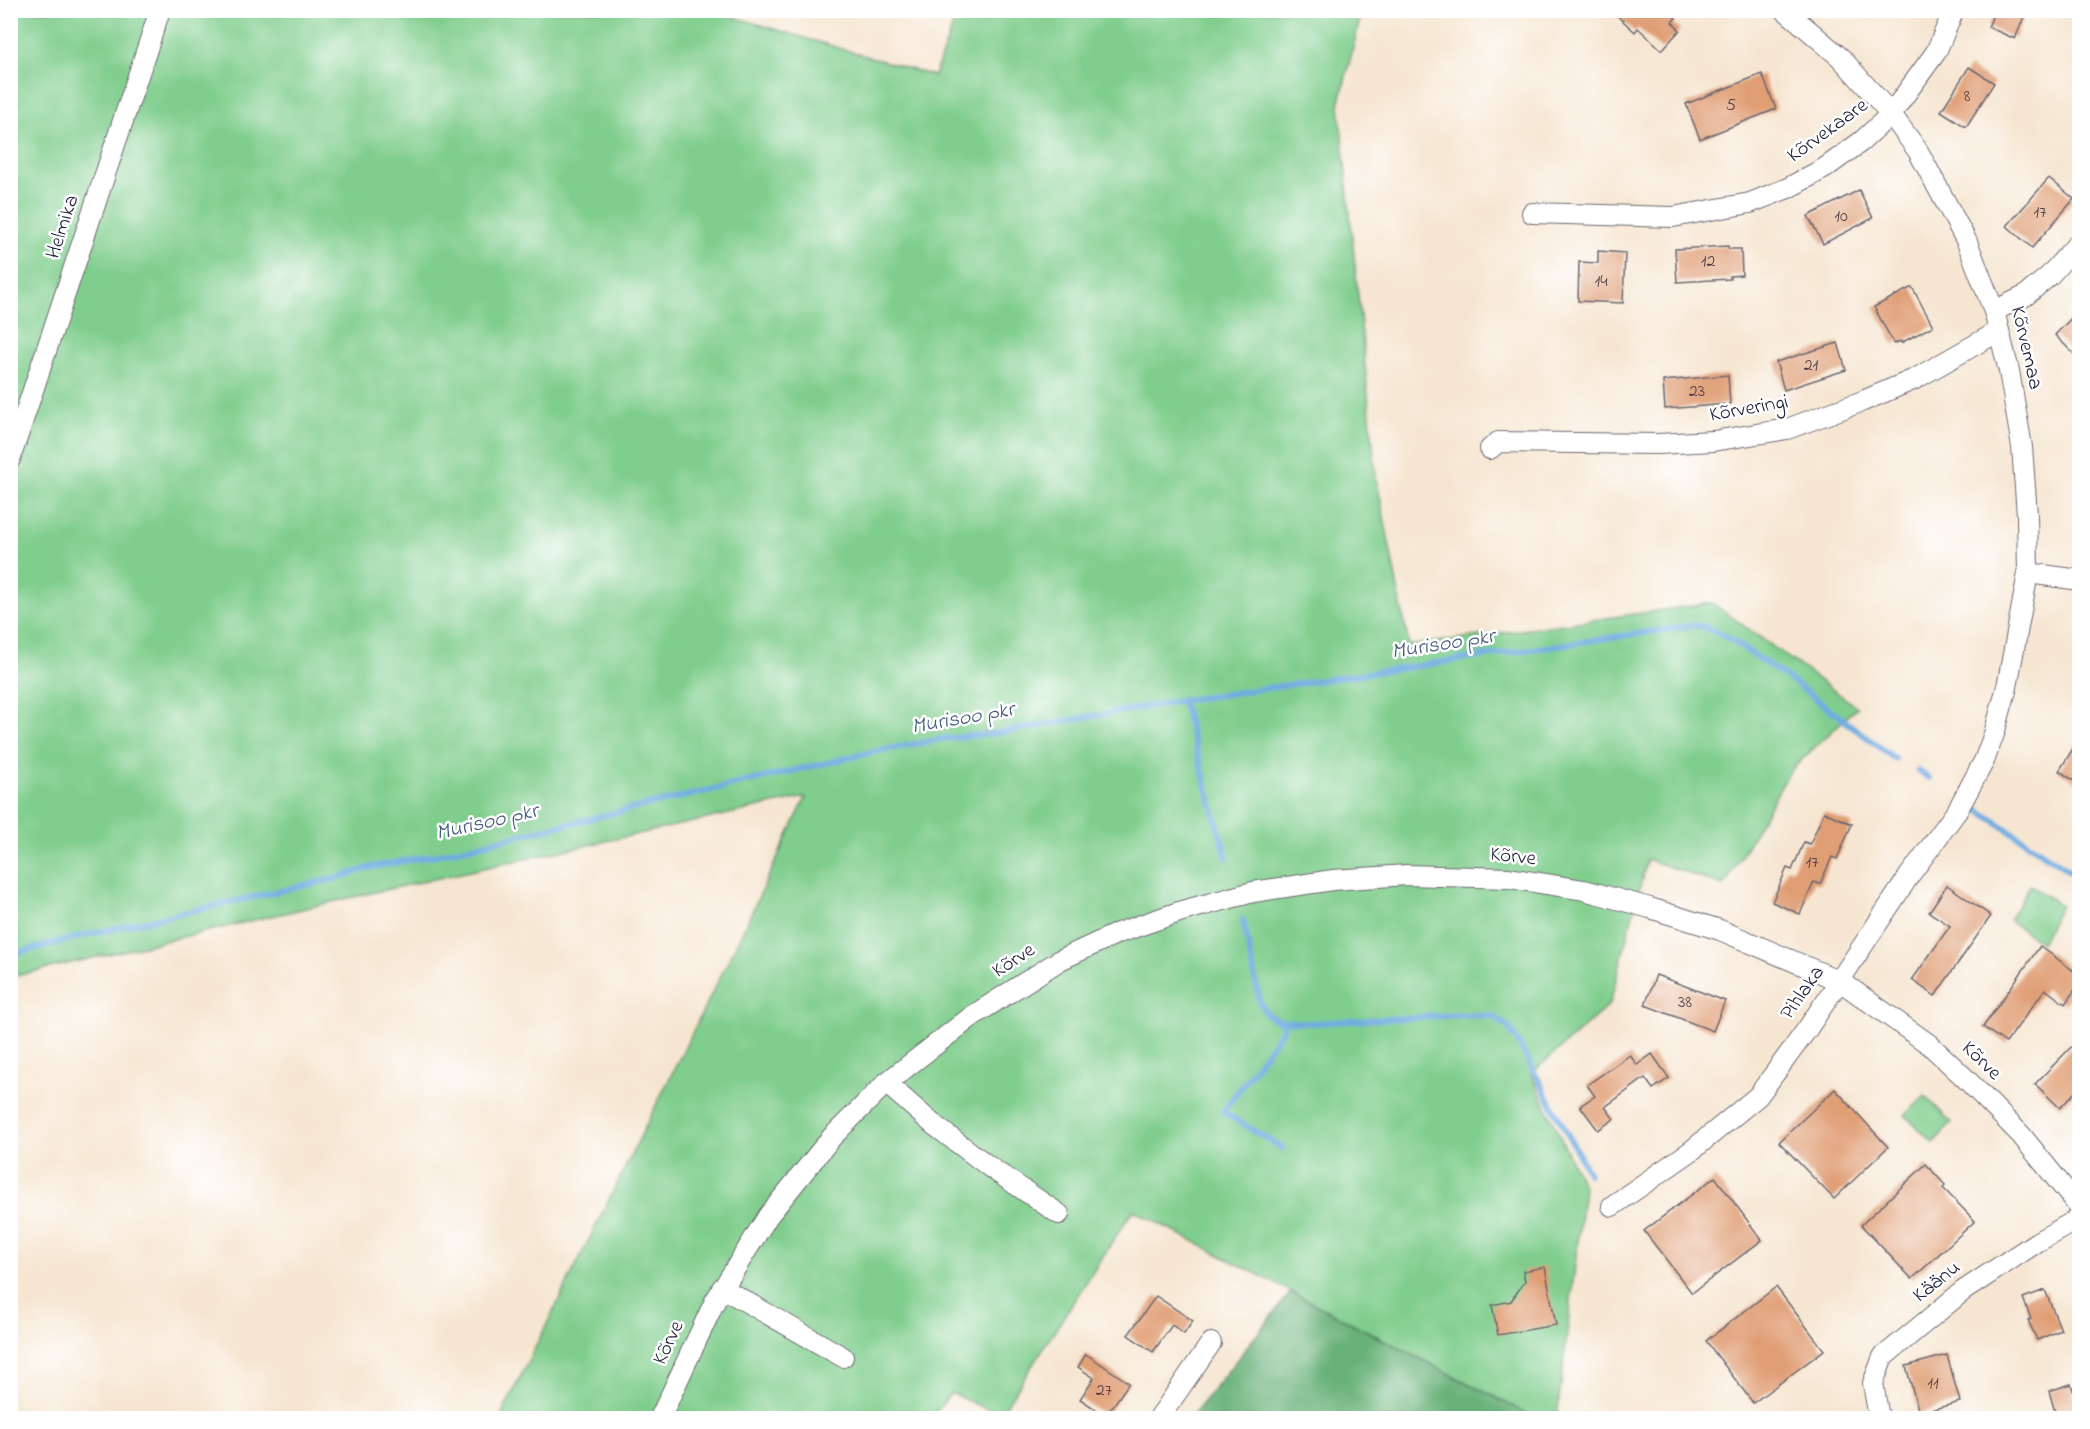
<svg xmlns="http://www.w3.org/2000/svg" width="2090" height="1429" font-family="'Indie Flower',sans-serif">
<rect width="100%" height="100%" fill="#fff"/>
<filter id="ink" filterUnits="userSpaceOnUse"><feTurbulence type="fractalNoise" baseFrequency=".0167" numOctaves="2"/><feDisplacementMap in="SourceGraphic" scale="12" xChannelSelector="R" yChannelSelector="G"/><feConvolveMatrix kernelMatrix="1 2 1 2 8 2 1 2 1" color-interpolation-filters="sRGB"/></filter>
<filter id="wash" filterUnits="userSpaceOnUse"><feTurbulence type="fractalNoise" baseFrequency=".008" numOctaves="4" result="noise"/><feDisplacementMap in="SourceGraphic" scale="24" xChannelSelector="R" yChannelSelector="G"/><feGaussianBlur stdDeviation="1.35" result="paint"/><feColorMatrix in="noise" values="0 0 0 0 0 0 0 0 0 0 0 0 0 0 0 0 0 1.4 0 .05"/><feComposite in="paint" operator="in"/></filter>
<g filter="url(#wash)">
<rect width="100%" height="100%" fill="#f6e6d1"/>
<!-- green -->
<g fill="#80ce8d" stroke="#517864" stroke-width="1.5">
<polygon points="10,11 714,11 934,76 958,11 1362,11 1339,105 1376,476 1409,646 1712,603 1857,707 1790,771 1724,886 1647,859 1610,1004 1531,1074 1584,1188 1557,1418 1535,1418 1133,1210 1000,1415 951,1393 931,1418 500,1418 736,945 806,797 362,895 11,977"/>
<polygon points="2030,885 2061,905 2041,943 2009,920"/>
<polygon points="1925,1096 1952,1123 1933,1143 1905,1115"/>
</g>
<!-- forest -->
<polygon fill="#68b178" stroke="#456a5a" stroke-width="1.5" points="1291,1292 1535,1418 1190,1418"/>
<g fill="none" stroke-linecap="round" stroke-linejoin="round">
<!-- stream -->
<g stroke="#70ace1" stroke-width="6">
<polyline points="1182,700 1227,858"/>
<polyline points="1918,771 1929,778"/>
<polyline points="1974,807 2080,878"/>
<polyline points="1243,920 1260,1003 1266,1014 1279,1021 1312,1023 1460,1015 1493,1016 1508,1027 1518,1042 1589,1174"/>
<path d="M10,955L85,935L337,878L372,867L436,855L873,752L941,739L998,733L1179,701L1696,625C1720,630 1740,646 1761,660C1807,691 1851,725 1895,759"/>
<polyline points="1282,1148 1223,1112 1283,1029 1283,1022"/>
</g>
</g>
<g id="blocks">
<!-- building -->
<g fill="#e09e75">
<polygon points="1611,10 1668,10 1676,18 1672,22 1680,30 1662,50 1638,28 1635,32"/>
<polygon points="1995,10 2027,10 2015,39 1988,27"/>
<polygon points="1969,67 1994,83 1966,127 1941,111"/>
<polygon points="1762,74 1776,109 1700,139 1686,104"/>
<polygon points="2049,178 2074,199 2032,248 2007,226"/>
<polygon points="1859,190 1873,218 1823,244 1808,216"/>
<polygon points="1728,246 1729,249 1741,249 1742,275 1730,276 1730,279 1677,282 1675,249"/>
<polygon points="1598,251 1625,253 1623,303 1578,301 1579,262 1598,263"/>
<polygon points="1912,287 1933,326 1901,343 1900,341 1894,344 1874,307"/>
<polygon points="2079,310 2079,359 2055,335"/>
<polygon points="1838,343 1846,370 1784,390 1776,362"/>
<polygon points="1728,375 1730,404 1665,409 1663,381"/>
<polygon points="2079,739 2079,784 2059,771"/>
<polygon points="1824,812 1852,824 1837,859 1832,857 1820,884 1814,882 1800,914 1772,902 1787,868 1792,870 1804,842 1810,844"/>
<polygon points="1947,885 1991,916 1935,996 1912,980 1950,926 1929,912"/>
<polygon points="2040,946 2079,975 2079,984 2065,1004 2045,989 2006,1043 1983,1027"/>
<polygon points="1656,975 1725,1001 1713,1031 1645,1005"/>
<polygon points="2079,1039 2079,1088 2060,1108 2035,1084"/>
<polygon points="1652,1054 1669,1078 1653,1089 1645,1078 1605,1107 1614,1119 1598,1130 1580,1106 1595,1096 1587,1085 1630,1055 1637,1065"/>
<polygon points="1835,1089 1888,1147 1834,1199 1779,1142"/>
<polygon points="1926,1164 1945,1185 1943,1188 1975,1221 1912,1279 1861,1225"/>
<polygon points="1715,1177 1762,1240 1692,1293 1644,1231"/>
<polygon points="1545,1267 1556,1325 1498,1335 1492,1305 1511,1301 1525,1281 1523,1271"/>
<polygon points="1776,1287 1824,1350 1753,1403 1706,1341"/>
<polygon points="2045,1290 2061,1330 2037,1340 2028,1320 2031,1319 2023,1298"/>
<polygon points="1156,1296 1193,1321 1184,1334 1172,1325 1153,1352 1128,1335"/>
<polygon points="1086,1354 1129,1383 1106,1416 1080,1399 1094,1378 1078,1367"/>
<polygon points="1947,1355 1960,1402 1919,1413 1906,1366"/>
<polygon points="2071,1384 2076,1399 2079,1398 2079,1419 2057,1419 2049,1391"/>
</g>
</g>
</g>
<g filter="url(#ink)">
<use href="#blocks" fill-opacity="0" stroke="#6c6770" stroke-width="1.5"/>
<g fill="none" stroke-linecap="round" stroke-linejoin="round">
<defs>
<g id="street">
<polyline points="1532,213 1673,217 1750,203 1788,188 1825,168 1862,141 1891,114 1936,52 1954,10"/>
<polyline points="1994,311 2025,296 2049,276 2080,241"/>
<polyline points="1490,449 1498,442 1658,444 1713,441 1787,429 1863,401 1915,379 1999,331"/>
<polyline points="10,459 160,10"/>
<polyline points="2028,573 2080,580"/>
<polyline points="886,1083 934,1125 991,1168 1059,1214"/>
<polyline points="1612,1206 1691,1151 1758,1096 1808,1028 1909,876 1957,811 1984,761 1994,734 2007,687 2028,573 2027,515 2022,447 2009,371 1994,311 1967,242 1918,151 1891,114 1841,58 1785,10"/>
<polyline points="722,1288 843,1357"/>
<polyline points="660,1418 715,1301 768,1216 831,1138 886,1083 971,1017 1060,960 1118,933 1182,911 1253,892 1333,880 1407,875 1509,878 1584,890 1650,908 1720,930 1840,981 1930,1045 1966,1079 2021,1135 2080,1208"/>
<polyline points="1159,1418 1211,1343"/>
<polyline points="1879,1418 1873,1383 1883,1357 1963,1291 2037,1242 2080,1218"/>
</g>
</defs>
<!-- street casing -->
<use href="#street" stroke="#6c6770" stroke-width="22"/>
<!-- street -->
<use href="#street" stroke="#fff" stroke-width="20"/>
</g>
</g>
<g text-anchor="middle" dominant-baseline="central" stroke-width="5" stroke-linejoin="round" paint-order="stroke">
<!-- number labels -->
<g font-size="18" fill="#52414a">
<text x="1967" y="97">8</text>
<text x="1731" y="106">5</text>
<text x="2040" y="213">17</text>
<text x="1841" y="217">10</text>
<text x="1708" y="262">12</text>
<text x="1601" y="282">14</text>
<text x="1811" y="366">21</text>
<text x="1697" y="392">23</text>
<text x="1812" y="863">17</text>
<text x="1685" y="1003">38</text>
<text x="1933" y="1384">11</text>
<text x="1104" y="1391">27</text>
</g>
<!-- street labels -->
<g font-size="21" fill="#22223b" stroke="#fff">
<text transform="translate(1828 131) rotate(-36)">Kõrvekaare</text>
<text transform="translate(63 227) rotate(-72)">Helmika</text>
<text transform="translate(2026 348) rotate(77)">Kõrvemaa</text>
<text transform="translate(1749 409) rotate(-10)">Kõrveringi</text>
<text transform="translate(1513 857) rotate(6)">Kõrve</text>
<text transform="translate(1014 961) rotate(-33)">Kõrve</text>
<text transform="translate(1803 993) rotate(-55)">Pihlaka</text>
<text transform="translate(1981 1061) rotate(44)">Kõrve</text>
<text transform="translate(1937 1282) rotate(-38)">Käänu</text>
<text transform="translate(669 1343) rotate(-65)">Kõrve</text>
</g>
<!-- water labels -->
<g font-size="22" font-style="italic" fill="#41597d" stroke="#fff">
<text transform="translate(1443 645) rotate(-9)">Murisoo pkr</text>
<text transform="translate(963 719) rotate(-10)">Murisoo pkr</text>
<text transform="translate(487 823) rotate(-13)">Murisoo pkr</text>
</g>
</g>
<!-- margin -->
<rect width="2090" height="1429" fill="none" stroke="#fff" stroke-width="36"/>
</svg>
